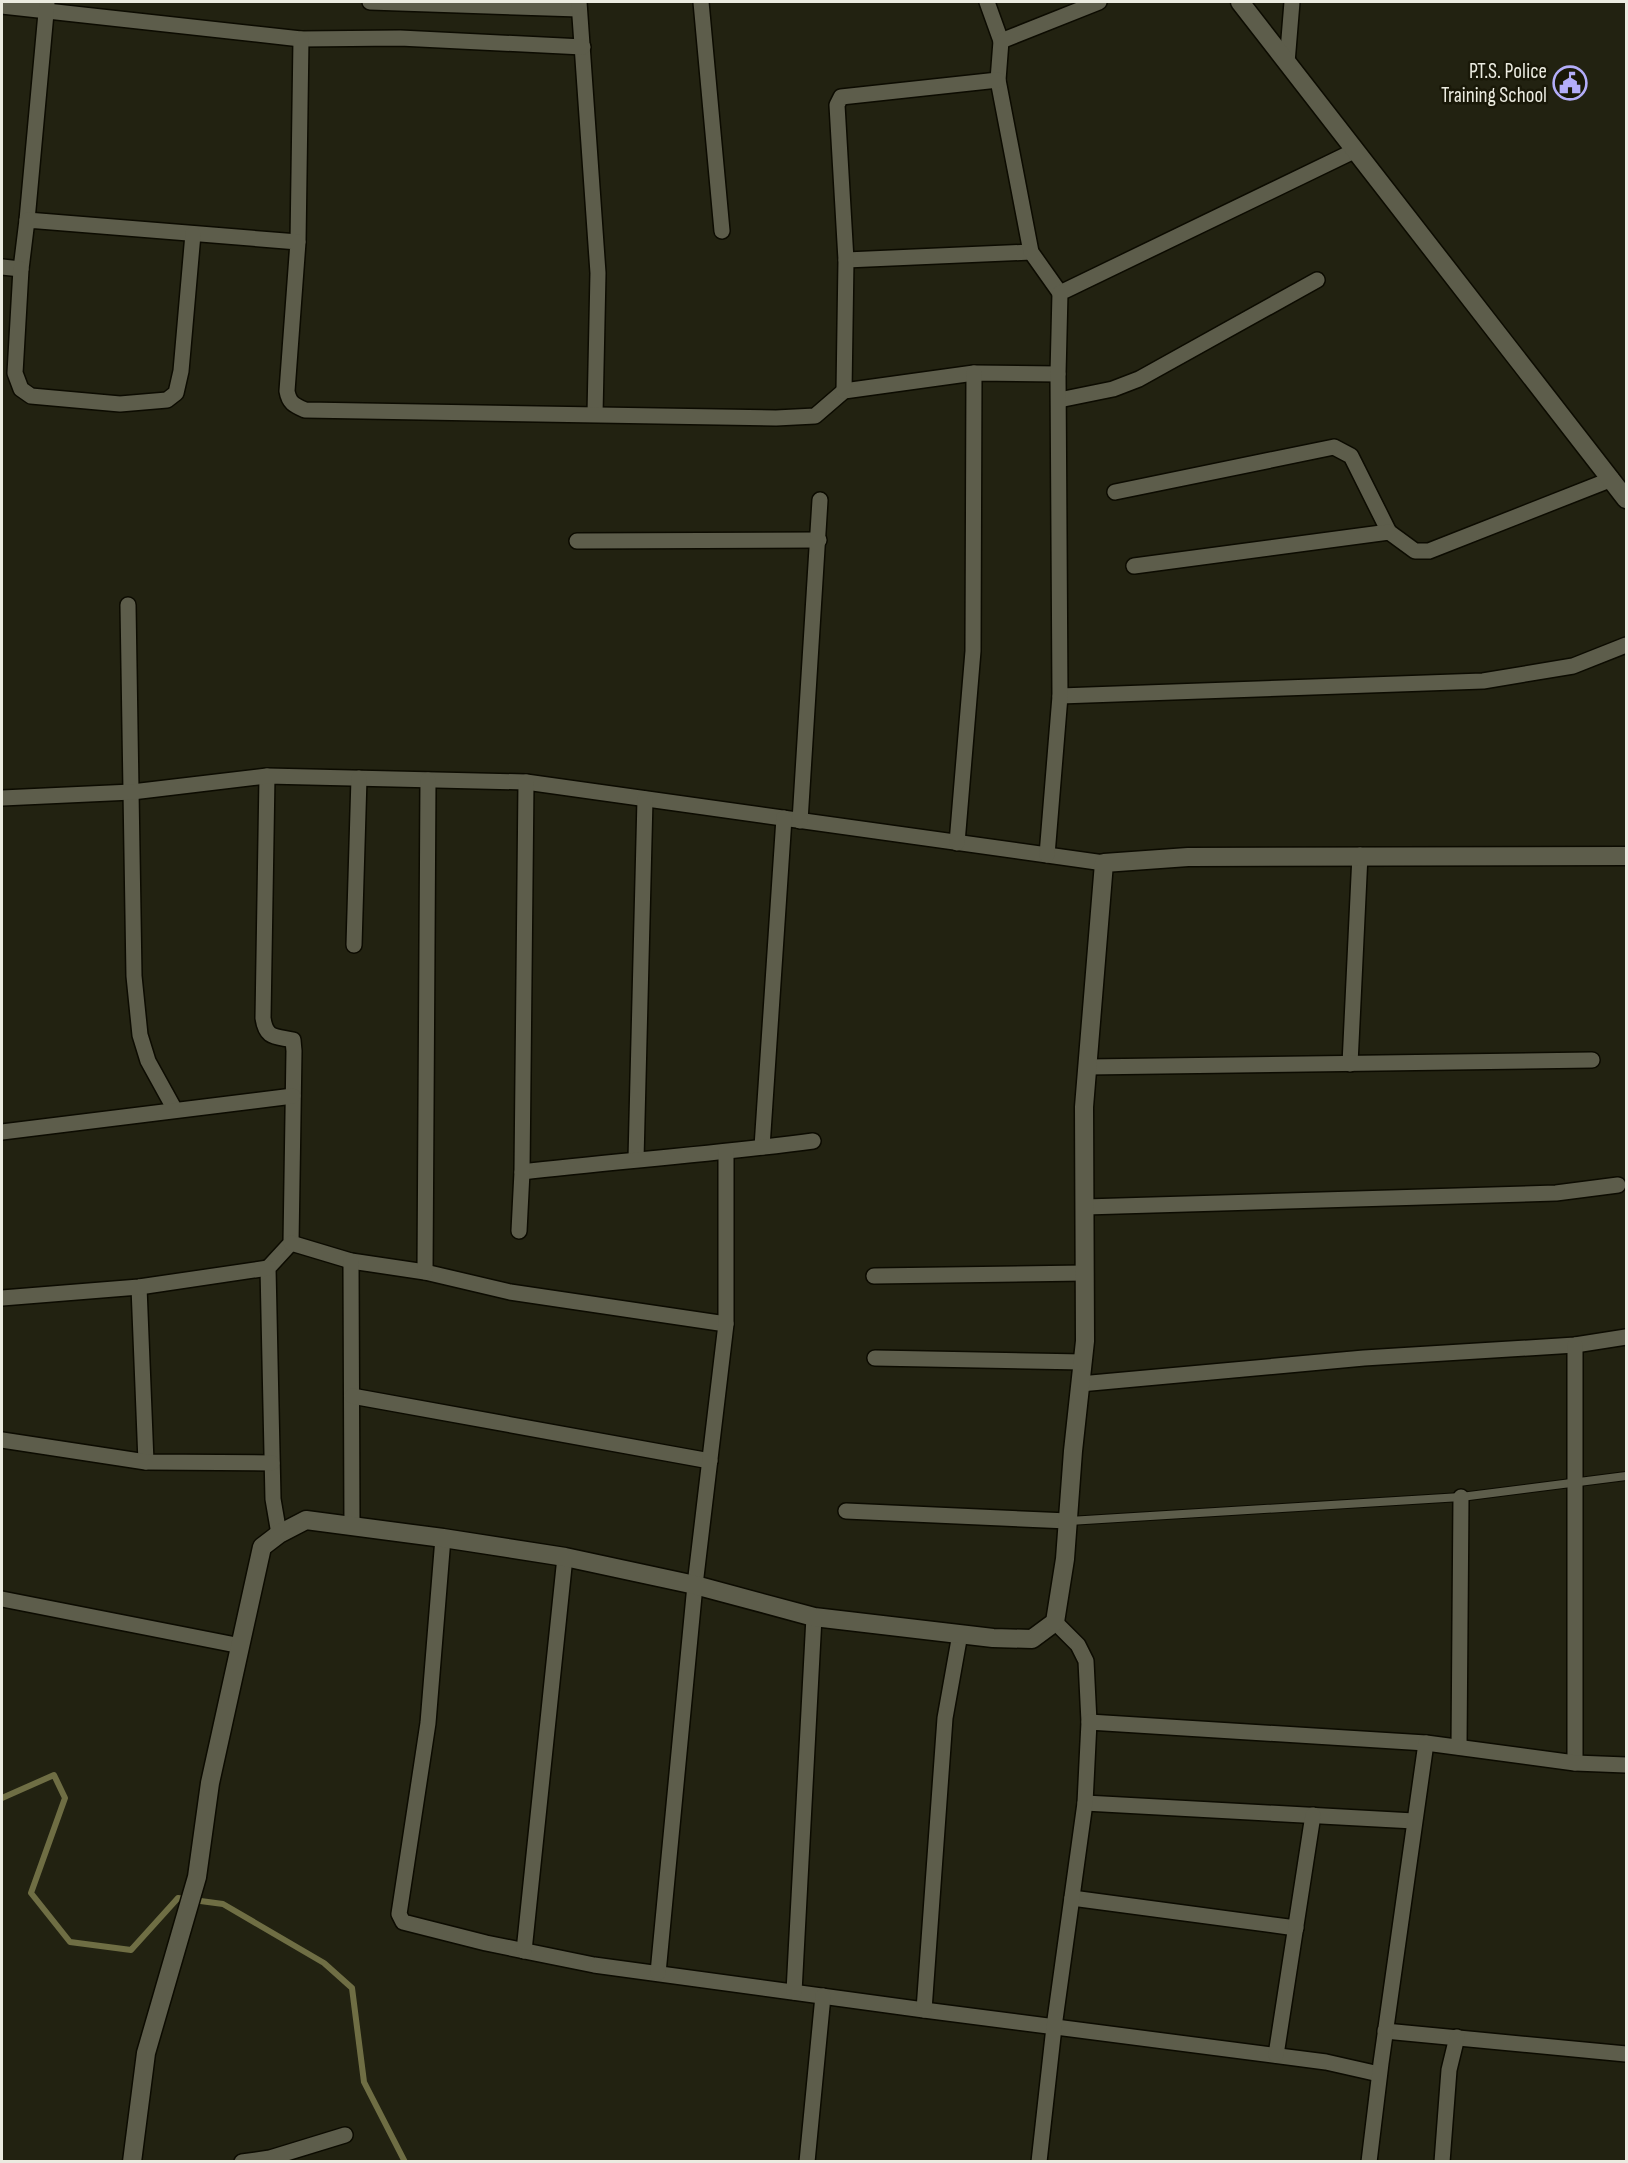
<svg xmlns="http://www.w3.org/2000/svg" width="1628" height="2163" font-family="'Sofia Sans Condensed',sans-serif">
<rect width="100%" height="100%" fill="#221"/>
<g fill="none" stroke-linecap="round" stroke-linejoin="round">
<!-- stream -->
<polyline stroke="#6f6e44" stroke-width="6" points="2,1798 54,1775 65,1798 31,1893 70,1942 131,1950 178,1898 223,1904 324,1963 352,1988 364,2082 405,2162"/>
<defs>
<polyline id="lane" points="1069,1521 1461,1497 1626,1476"/>
<g id="street">
<polyline points="370,2 579,9"/>
<polyline points="579,2 598,273 595,414"/>
<polyline points="701,2 722,231"/>
<polyline points="987,2 1001,41"/>
<polyline points="2,6 301,39 400,38 583,47"/>
<polyline points="1287,63 1292,2"/>
<polyline points="27,220 47,2"/>
<polyline points="298,242 301,39"/>
<polyline points="846,260 1031,252"/>
<path d="M2,267L21,269L27,220L298,242L287,391C289,403 294,405 305,410L776,418L815,416L844,391L974,373L1058,374"/>
<polyline points="21,269 15,373 21,389 31,396 120,404 167,400 176,393 181,371 193,234"/>
<polyline points="1060,293 1031,252 998,80 1001,41 1099,2"/>
<polyline points="844,391 846,260 837,105 841,97 998,80"/>
<polyline points="1059,400 1113,389 1139,379 1317,280"/>
<polyline points="1115,492 1334,447 1351,456 1389,532"/>
<polyline points="577,541 819,540"/>
<polyline points="1134,566 1389,532 1415,551 1429,551 1612,479"/>
<polyline points="128,605 134,976 140,1035 148,1061 175,1110"/>
<polyline points="1060,696 1483,681 1573,666 1626,645"/>
<path d="M267,776L263,1018C266,1039 275,1036 293,1040L294,1051L291,1243L268,1268L273,1499L279,1534"/>
<polyline points="2,798 132,792 267,776 526,782 1104,863"/>
<polyline points="800,821 820,500"/>
<polyline points="957,843 973,651 974,373"/>
<polyline points="1047,855 1060,696 1058,374 1060,293 1356,150"/>
<polyline points="354,945 359,778"/>
<polyline points="1350,1064 1360,855"/>
<polyline points="1087,1067 1592,1060"/>
<polyline points="2,1132 293,1096"/>
<polyline points="762,1147 784,818"/>
<polyline points="636,1159 645,799"/>
<path d="M522,1172C619,1161 716,1154 813,1141"/>
<polyline points="1085,1207 1556,1193 1618,1185"/>
<polyline points="519,1231 522,1172 526,782"/>
<polyline points="291,1243 351,1261 425,1272 510,1292 726,1324"/>
<polyline points="351,1261 352,1526"/>
<polyline points="425,1272 428,780"/>
<polyline points="874,1276 1085,1273"/>
<polyline points="139,1287 146,1462"/>
<polyline points="2,1298 139,1287 268,1268"/>
<polyline points="875,1358 1083,1362"/>
<polyline points="1080,1384 1364,1358 1575,1345 1626,1337"/>
<polyline points="352,1396 710,1461"/>
<polyline points="2,1440 146,1462 272,1463"/>
<polyline points="846,1511 1068,1521"/>
<polyline points="443,1538 428,1723 399,1914 403,1922 486,1943 594,1965 924,2010 1326,2062 1379,2074"/>
<polyline points="2,1599 241,1646"/>
<polyline points="1055,1622 1078,1645 1086,1661 1089,1722"/>
<polyline points="1459,1747 1461,1497"/>
<polyline points="1575,1763 1575,1345"/>
<polyline points="1085,1803 1414,1821"/>
<polyline points="1072,1898 1296,1928"/>
<polyline points="524,1951 565,1557"/>
<polyline points="658,1973 695,1585 726,1324 726,1152"/>
<polyline points="794,1992 814,1617"/>
<polyline points="924,2010 945,1718 960,1634"/>
<polyline points="1385,2031 1626,2054"/>
<polyline points="1276,2055 1313,1815"/>
<polyline points="242,2162 270,2158 345,2135"/>
<polyline points="807,2162 823,1996"/>
<polyline points="1039,2162 1054,2027 1085,1803 1089,1722 1426,1743"/>
<polyline points="1369,2162 1381,2063 1426,1743 1575,1763 1626,1765"/>
<polyline points="1442,2162 1449,2070 1457,2037"/>
</g>
<g id="secondary">
<polyline points="1240,2 1626,499"/>
<polyline points="132,2162 146,2053 197,1877 210,1783 262,1547 279,1534 306,1520 443,1538 565,1557 695,1585 814,1617 993,1638 1032,1639 1055,1622 1065,1559 1073,1451 1085,1341 1084,1107 1104,863 1188,857 1626,856"/>
</g>
</defs>
<!-- lane casing -->
<use href="#lane" stroke="#0c0b01" stroke-width="10"/>
<!-- street casing -->
<use href="#street" stroke="#0c0b01" stroke-width="18"/>
<!-- secondary casing -->
<use href="#secondary" stroke="#0c0b01" stroke-width="21"/>
<!-- lane -->
<use href="#lane" stroke="#5d5d4b" stroke-width="8"/>
<!-- street -->
<use href="#street" stroke="#5d5d4b" stroke-width="15"/>
<!-- secondary -->
<use href="#secondary" stroke="#5d5d4b" stroke-width="18"/>
</g>
<!-- icons -->
<defs>
<symbol id="civic-ring" viewBox="-11 -11 22 22"><circle r="9.5" fill="#191808" stroke="#b3adf9" stroke-width="1.5"/><path d="M-.6-6.5H3V-4.5H.6V-3L4-1V1h2V6H-6V1h2V-1L-.6-3ZM-1.2 2.5V6h2.4V2.5Z" fill="#b3adf9"/></symbol>
</defs>
<g fill-rule="evenodd">
<use href="#civic-ring" x="1551" y="64" width="38" height="38"/>
</g>
<g text-anchor="middle" dominant-baseline="central" stroke-width="5" stroke-linejoin="round" paint-order="stroke">
<!-- poi labels -->
<g font-size="21" fill="#ebebe0" stroke="#191808" text-anchor="end">
<text x="1547" y="71">P.T.S. Police<tspan x="1547" dy="24">Training School</tspan></text>
</g>
</g>
<!-- border -->
<rect width="1628" height="2163" fill="none" stroke="#ebebe0" stroke-width="6"/>
</svg>
